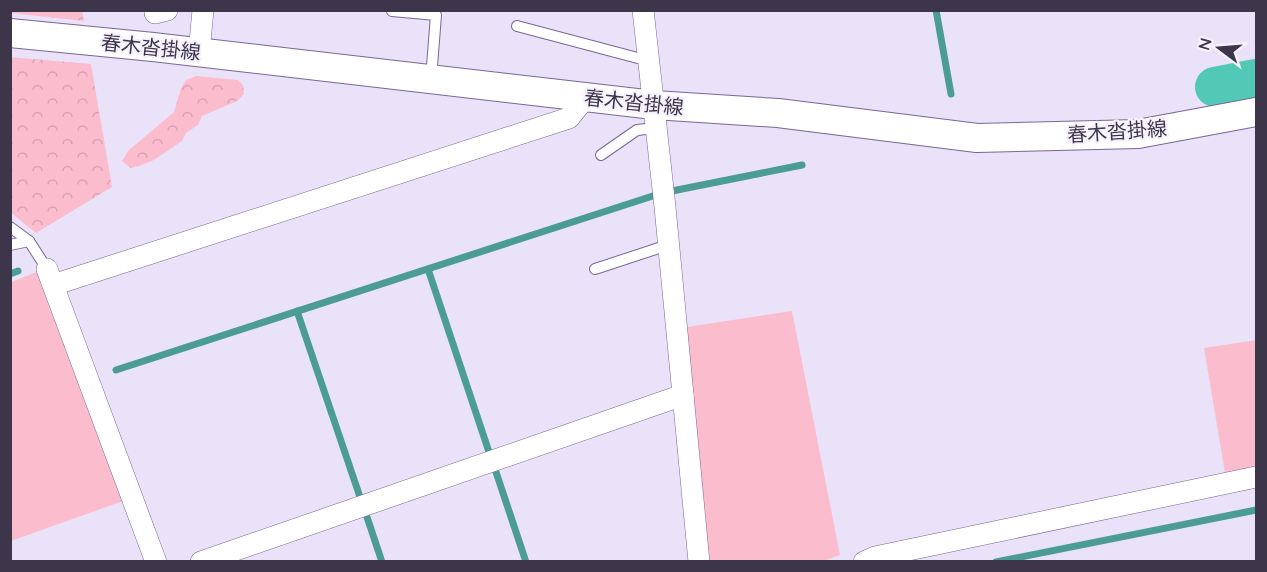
<svg xmlns="http://www.w3.org/2000/svg" width="1267" height="572" font-family="Quicksand,'Noto Sans JP',sans-serif">
<defs>
<pattern id="forest-crowns" width="20" height="18" patternUnits="userSpaceOnUse" patternTransform="scale(1.5)"><rect width="20" height="18" fill="#fbbdcd"/><path d="M2 6a3 3 0 1 1 6 0M12 15a3 3 0 1 1 6 0" fill="none" stroke="#d8a3b2"/></pattern>
</defs>
<rect width="100%" height="100%" fill="#eae2f8"/>
<!-- green -->
<g fill="#fbbdcd">
<polygon points="37,272 123,501 11,541 11,282"/>
<polygon points="792,311 840,555 823,561 709,561 687,327"/>
<polygon points="1256,340 1256,472 1226,479 1204,348"/>
</g>
<!-- forest -->
<g fill="url(#forest-crowns)">
<polygon points="11,10 82,11 84,21 11,13"/>
<polygon points="10,57 91,64 112,187 36,233 11,213"/>
<polygon points="196,76 238,80 243,85 244,94 237,101 202,116 198,125 186,133 182,141 154,160 139,166 131,168 122,161 129,150 174,112 181,88 186,80"/>
</g>
<g fill="none" stroke-linecap="round" stroke-linejoin="round">
<!-- stream -->
<g stroke="#4c9c96" stroke-width="7">
<polyline points="936,10 951,94"/>
<polyline points="428,269 489,452"/>
<polyline points="10,274 18,271"/>
<polyline points="297,311 360,497"/>
<polyline points="116,370 662,193 802,165"/>
<polyline points="496,472 526,562"/>
<polyline points="367,517 382,562"/>
<polyline points="996,562 1256,510"/>
</g>
<!-- river -->
<polyline stroke="#52c8b7" stroke-width="40" points="1215,87 1256,79"/>
<defs>
<g id="lane">
<polyline points="392,11 436,15 431,79"/>
<polyline points="517,26 649,61"/>
<polyline points="601,155 637,130 656,128"/>
<polyline points="10,227 29,241 47,269"/>
<polyline points="10,245 29,241"/>
<polyline points="595,269 668,245"/>
</g>
<g id="street">
<polyline points="155,10 155,13 167,10"/>
<polyline points="643,10 665,207 699,562"/>
<polyline points="199,52 203,10"/>
<polyline points="47,269 156,562"/>
<polyline points="53,285 569,118 586,97"/>
<polyline points="201,562 683,395"/>
<polyline points="864,562 875,557 1256,477"/>
</g>
<polyline id="secondary" points="10,33 153,47 654,105 778,113 977,138 1138,134 1256,112"/>
</defs>
<!-- lane casing -->
<use href="#lane" stroke="#796696" stroke-width="12"/>
<!-- street casing -->
<use href="#street" stroke="#796696" stroke-width="22"/>
<!-- secondary casing -->
<use href="#secondary" stroke="#796696" stroke-width="30"/>
<!-- lane -->
<use href="#lane" stroke="#fff" stroke-width="10"/>
<!-- street -->
<use href="#street" stroke="#fff" stroke-width="21"/>
<!-- secondary -->
<use href="#secondary" stroke="#fff" stroke-width="28"/>
</g>
<g text-anchor="middle" dominant-baseline="central" stroke-width="4.5" stroke-linejoin="round" paint-order="stroke">
<!-- street labels -->
<g font-size="20" fill="#3d354a" stroke="#f6f2fd">
<text transform="translate(151 47) rotate(6)">春木沓掛線</text>
<text transform="translate(634 102) rotate(6)">春木沓掛線</text>
<text transform="translate(1117 131) rotate(-4)">春木沓掛線</text>
</g>
</g>
<!-- border -->
<rect width="1267" height="572" fill="none" stroke="#3d354a" stroke-width="24"/>
<!-- north arrow -->
<g transform="translate(1219 48) rotate(286)" stroke="#f6f2fd" stroke-width="4.5" paint-order="stroke">
<path d="M0-4.5L10 22L0 15L-10 22Z" fill="#3d354a"/>
<text y="-9" font-size="16" font-weight="bold" text-anchor="middle" fill="#3d354a">N</text>
</g>
</svg>
